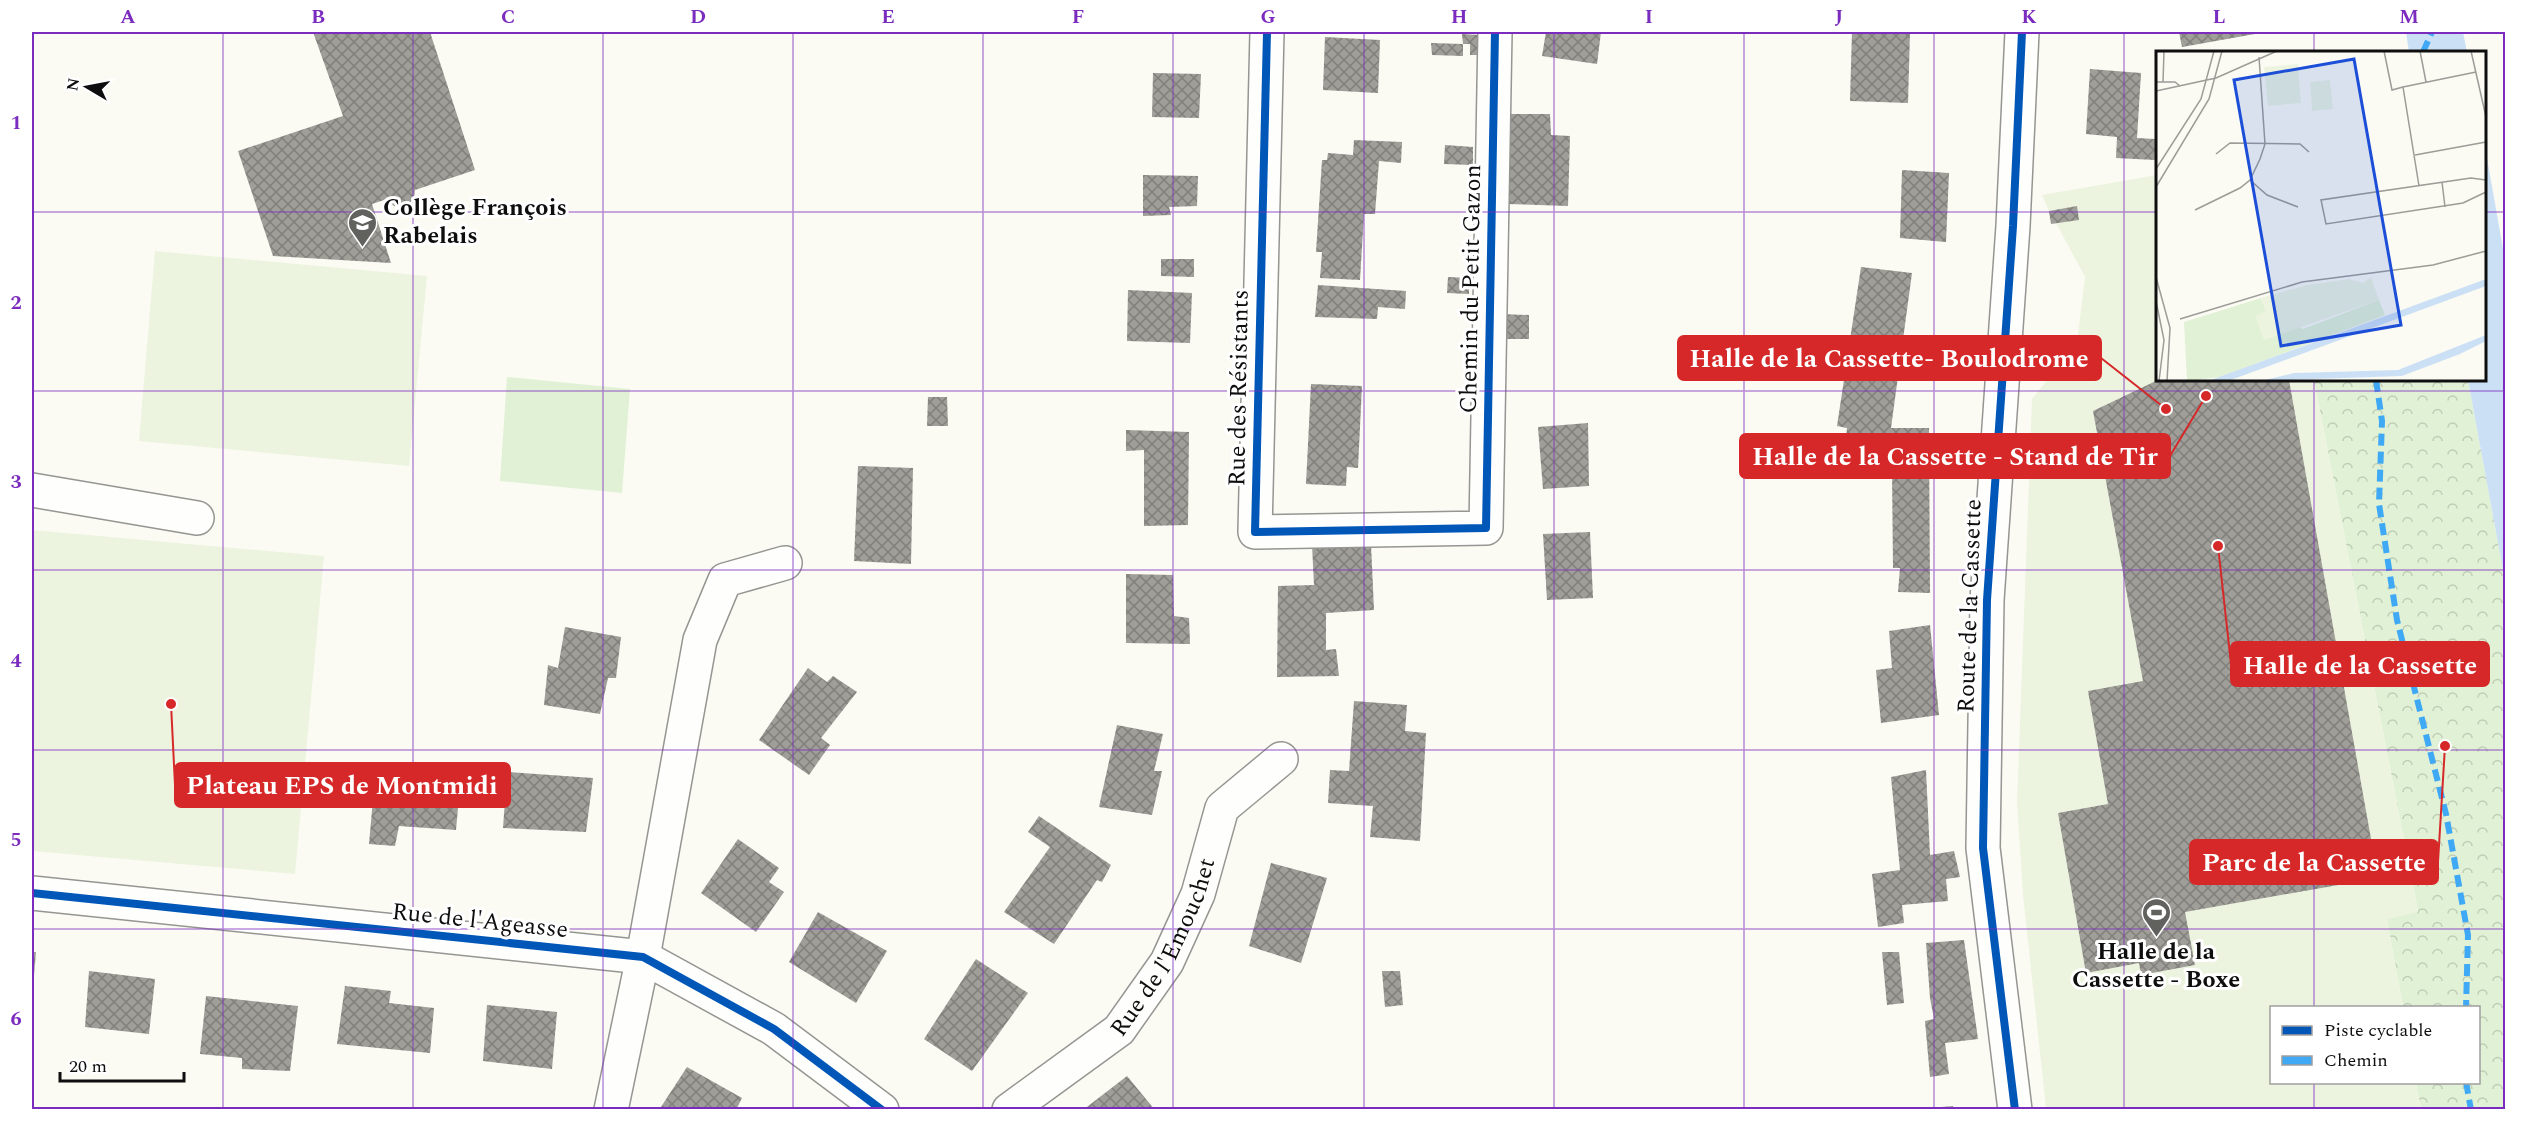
<svg xmlns="http://www.w3.org/2000/svg" width="2537" height="1141" font-family="Spectral,serif">
<defs>
<pattern id="park-crowns" width="20" height="18" patternUnits="userSpaceOnUse" patternTransform="scale(1.5)"><rect width="20" height="18" fill="#e1f1d5"/><path d="M2 6a3 3 0 1 1 6 0M12 15a3 3 0 1 1 6 0" fill="none" stroke="#c0cdb6"/></pattern>
<pattern id="building-cross-hatch" width="8" height="8" patternUnits="userSpaceOnUse" patternTransform="scale(1.5)"><rect width="8" height="8" fill="#9f9e99"/><path d="M0 0l8 8M0 8l8-8" fill="none" stroke="#807f7b"/></pattern>
</defs>
<rect width="100%" height="100%" fill="#fbfbf4"/>
<!-- grass -->
<polygon fill="#e1f1d5" points="507,377 630,389 622,493 500,481"/>
<!-- park -->
<polygon fill="url(#park-crowns)" points="2314,380 2468,380 2505,581 2505,1109 2421,1109 2416,1083 2478,1082 2478,1008 2403,1007 2387,919 2418,911"/>
<!-- pitch -->
<g fill="#ecf4df">
<polygon points="2157,175 2158,380 2314,380 2418,912 2387,919 2403,1007 2272,1008 2272,1082 2416,1083 2421,1109 2046,1109 2023,895 2017,803 2032,399 2077,343 2085,277 2056,223 2051,224 2049,211 2042,195"/>
<polygon points="155,251 427,276 409,466 139,441"/>
<polygon points="32,530 324,556 295,874 32,851"/>
</g>
<!-- water -->
<g fill="#cbe0f4">
<polygon points="2406,32 2463,32 2467,52 2409,52"/>
<polygon points="2485,147 2505,260 2505,581 2468,380 2484,380"/>
</g>
<!-- building -->
<g fill="url(#building-cross-hatch)">
<polygon points="313,32 430,32 475,170 415,190 414,199 405,207 394,206 387,199 372,204 391,263 273,256 238,151 343,116"/>
<polygon points="1546,32 1601,32 1597,64 1542,56"/>
<polygon points="1852,32 1910,32 1908,103 1850,101"/>
<polygon points="2179,32 2255,32 2255,34 2182,47"/>
<polygon points="1462,34 1479,35 1477,55 1470,55 1470,44 1463,44"/>
<polygon points="1325,37 1380,40 1378,93 1323,90"/>
<polygon points="1431,43 1463,44 1463,56 1432,55"/>
<polygon points="2090,69 2141,73 2137,138 2155,139 2155,160 2116,158 2117,137 2086,134"/>
<polygon points="1153,73 1201,74 1199,118 1152,117"/>
<polygon points="1510,114 1550,114 1551,135 1570,136 1568,206 1507,204"/>
<polygon points="1354,140 1402,142 1401,163 1379,161 1375,214 1364,214 1360,280 1320,278 1322,252 1316,252 1322,160 1327,160 1328,153 1353,155"/>
<polygon points="1445,145 1473,147 1473,165 1444,164"/>
<polygon points="1902,170 1949,173 1946,242 1900,238"/>
<polygon points="1143,175 1198,176 1197,206 1169,207 1171,215 1143,216"/>
<polygon points="2077,206 2079,220 2051,224 2049,211"/>
<polygon points="1161,259 1194,259 1194,277 1161,276"/>
<polygon points="1861,267 1912,273 1891,428 1929,428 1930,593 1898,592 1900,568 1893,568 1892,470 1843,470 1847,428 1837,426"/>
<polygon points="1448,277 1469,278 1469,294 1447,293"/>
<polygon points="1318,285 1406,291 1405,309 1378,307 1377,319 1315,317"/>
<polygon points="1128,290 1192,293 1190,343 1127,341"/>
<polygon points="1501,314 1529,315 1529,339 1500,339"/>
<polygon points="2158,380 2289,380 2378,878 2185,912 2195,965 2141,975 2139,963 2086,973 2058,813 2108,804 2088,691 2143,681 2093,411"/>
<polygon points="1311,384 1362,386 1358,468 1347,467 1346,486 1306,484"/>
<polygon points="928,397 947,397 948,426 927,426"/>
<polygon points="1588,423 1589,486 1543,489 1538,427"/>
<polygon points="1126,430 1189,432 1188,525 1144,526 1144,450 1126,451"/>
<polygon points="858,466 913,468 911,564 854,561"/>
<polygon points="1590,532 1593,598 1547,600 1543,534"/>
<polygon points="1371,544 1374,610 1326,613 1326,650 1336,649 1339,676 1277,677 1278,586 1314,585 1312,545"/>
<polygon points="1126,574 1173,575 1174,616 1189,618 1190,644 1126,643"/>
<polygon points="1930,625 1939,715 1881,723 1876,670 1892,668 1889,631"/>
<polygon points="565,627 621,637 616,678 608,678 600,714 544,705 548,665 558,668"/>
<polygon points="808,668 827,682 833,676 857,692 821,738 830,745 809,775 759,740"/>
<polygon points="1354,701 1407,705 1405,731 1426,733 1420,841 1370,837 1373,806 1328,803 1330,770 1349,771"/>
<polygon points="1117,725 1163,734 1154,771 1162,771 1152,815 1099,807"/>
<polygon points="1926,770 1930,855 1954,851 1960,877 1946,879 1948,901 1902,905 1904,923 1878,927 1872,874 1900,870 1891,777"/>
<polygon points="507,772 593,778 586,832 503,828"/>
<polygon points="375,777 460,786 456,830 399,826 395,846 369,844"/>
<polygon points="1039,816 1111,865 1102,882 1097,880 1054,944 1004,912 1050,847 1028,832"/>
<polygon points="738,839 779,868 769,882 784,892 756,932 701,893"/>
<polygon points="1271,863 1327,878 1301,963 1249,946"/>
<polygon points="818,912 887,951 856,1003 789,962"/>
<polygon points="1964,940 1978,1039 1945,1043 1949,1074 1930,1077 1925,1021 1934,1019 1930,998 1926,943"/>
<polygon points="32,952 36,952 33,987 32,987"/>
<polygon points="1882,952 1899,952 1904,1003 1887,1005"/>
<polygon points="976,959 1028,993 972,1071 924,1039"/>
<polygon points="89,971 155,979 149,1034 85,1027"/>
<polygon points="1382,971 1400,971 1403,1005 1385,1007"/>
<polygon points="345,986 391,991 389,1003 434,1008 430,1053 337,1044"/>
<polygon points="206,996 298,1006 290,1071 242,1069 242,1058 200,1054"/>
<polygon points="487,1005 557,1012 552,1069 483,1061"/>
<polygon points="687,1067 742,1098 736,1110 659,1110"/>
<polygon points="1127,1076 1155,1110 1083,1110"/>
<polygon points="1953,1106 1953,1110 1930,1110 1930,1108"/>
</g>
<g fill="none" stroke-linecap="round" stroke-linejoin="round">
<defs>
<g id="minor">
<polyline points="1267,32 1255,532 1486,528 1495,32"/>
<polyline points="32,490 197,518"/>
<polyline points="32,893 643,957 774,1029 882,1110"/>
<polyline points="611,1110 643,957 700,640 725,580 785,563"/>
<path id="s1" d="M1009,1110L1119,1030L1167,962L1198,894L1222,808L1281,759"/>
<polyline points="2015,1110 1983,848 1987,600 2013,226 2022,32"/>
</g>
</defs>
<!-- minor casing -->
<use href="#minor" stroke="#959592" stroke-width="36"/>
<!-- minor -->
<use href="#minor" stroke="#fefefd" stroke-width="33"/>
<!-- quiet -->
<g stroke="#3fa9f5" stroke-width="6" stroke-dasharray="12 6" stroke-linecap="butt">
<polyline points="2423,52 2432,32"/>
<polyline points="2376,380 2382,421 2379,504 2397,620 2446,814 2468,935 2466,1008"/>
<polyline points="2466,1082 2471,1110"/>
</g>
<defs>
<g id="cycleway">
<polyline points="1267,32 1255,532 1486,528 1495,32"/>
<polyline points="32,893 643,957 774,1029 882,1110"/>
<polyline points="2015,1110 1983,848 1987,600 2013,226 2022,32"/>
</g>
</defs>
<!-- cycleway casing -->
<use href="#cycleway" stroke="#fff" stroke-width="11"/>
<!-- cycleway -->
<use href="#cycleway" stroke="#0057b8" stroke-width="8"/>
</g>
<!-- grid -->
<path fill="none" stroke="#7b2cbf" stroke-width="1.5" stroke-opacity="0.55" d="M223,32V1110M413,32V1110M603,32V1110M793,32V1110M983,32V1110M1173,32V1110M1364,32V1110M1554,32V1110M1744,32V1110M1934,32V1110M2124,32V1110M2314,32V52M32,212H2158M2484,212H2506M2314,380V1008M32,391H2506M32,570H2506M32,750H2506M32,929H2506M2314,1082V1110"/>
<!-- icons -->
<defs>
<symbol id="school-pin" viewBox="-11 -11 22 30"><path d="M0 17L-7.5 6A9.5 9.5 0 1 1 7.5 6Z" fill="#61615e" stroke="#fff"/><path d="M0-5L7-2L0 1L-7-2ZM-4 1L0 2.5L4 1V4Q0 6-4 4Z" fill="#fff"/></symbol>
<symbol id="stadium-pin" viewBox="-11 -11 22 30"><path d="M0 17L-7.5 6A9.5 9.5 0 1 1 7.5 6Z" fill="#61615e" stroke="#fff"/><path d="M0-5a6.5 5 0 1 0 0 10a6.5 5 0 1 0 0-10ZM-3.5-1.8h7v3.6h-7Z" fill="#fff"/></symbol>
</defs>
<g fill-rule="evenodd">
<use href="#school-pin" x="346" y="206" width="33" height="45"/>
<use href="#stadium-pin" x="2140" y="896" width="33" height="45"/>
</g>
<g text-anchor="middle" dominant-baseline="central" stroke-width="6" stroke-linejoin="round" paint-order="stroke">
<!-- poi labels -->
<g font-size="24" font-weight="bold" fill="#0e0e0e" stroke="#fff" text-anchor="start">
<text x="383" y="208">Collège François<tspan x="383" dy="28">Rabelais</tspan></text>
<text x="2156" y="952" text-anchor="middle">Halle de la<tspan x="2156" dy="28">Cassette - Boxe</tspan></text>
</g>
<!-- street labels -->
<g font-size="24" fill="#0e0e0e" stroke="#fff">
<text transform="translate(1471 289) rotate(-89)">Chemin du Petit Gazon</text>
<text transform="translate(1239 388) rotate(-89)">Rue des Résistants</text>
<text transform="translate(1970 606) rotate(-88)">Route de la Cassette</text>
<text transform="translate(480 921) rotate(6)">Rue de l'Ageasse</text>
<text stroke="none"><textPath href="#s1" startOffset="231">Rue de l'Emouchet</textPath></text>
</g>
</g>
<!-- overview -->
<g transform="translate(2156 51)">
<rect width="330" height="330" fill="#fbfbf4"/>
<path d="M105,247L110,260L147,278L223,249L229,264L64,326L31,330L28,271Z" fill="#e1f1d5"/>
<path d="M142,13L145,52L112,55L108,16ZM174,29L177,58L156,60L154,31ZM215,226L223,249L108,289L99,265L110,260L105,247L151,234L193,228L207,232Z" fill="#ecf4df"/>
<path d="M330,228V235L72,330H52ZM330,284V290L304,303L246,325L104,330L138,322L242,319Z" fill="#cbe0f4"/>
<path fill="none" stroke="#9c9c98" stroke-width="1.5" d="M228,0L236,39L247,36L263,135M264,0L270,31M315,0L330,66M0,31H19L24,35M7,31L8,0M247,36L320,21M0,40L60,27L121,0M60,103L74,92L144,93L153,101M259,104L330,91M0,118L45,48L58,0M94,129L111,144L142,156M330,129L315,127L165,149L170,173L307,152L330,141M286,131L289,156M0,136L53,48L66,0M39,159L84,137L94,129L104,108L109,93L103,6M0,226L14,277L11,330M0,250L8,289L3,330M24,268L146,231L277,214L330,200"/>
<path fill="#1d4ed8" fill-opacity="0.15" stroke="#1d4ed8" stroke-width="3" d="M198,8L245,274L125,295L78,29Z"/>
<rect width="330" height="330" fill="none" stroke="#0e0e0e" stroke-width="3"/>
</g>
<!-- callouts -->
<path fill="none" stroke="#d62828" stroke-width="2" d="M2166 409L2101 358M2206 396L2170 456M2218 546L2231 664M171 704L175 785M2445 746L2438 862"/>
<g fill="#d62828" stroke="#fff" stroke-width="2">
<circle cx="2166" cy="409" r="6"/>
<circle cx="2206" cy="396" r="6"/>
<circle cx="2218" cy="546" r="6"/>
<circle cx="171" cy="704" r="6"/>
<circle cx="2445" cy="746" r="6"/>
</g>
<g fill="#d62828" stroke="#d62828" stroke-width="2">
<rect x="1678" y="336" width="423" height="44" rx="6"/>
<rect x="1740" y="434" width="430" height="44" rx="6"/>
<rect x="2231" y="642" width="258" height="44" rx="6"/>
<rect x="175" y="763" width="335" height="44" rx="6"/>
<rect x="2190" y="840" width="248" height="44" rx="6"/>
</g>
<g font-size="26" text-anchor="middle" font-weight="bold" fill="#fff">
<text x="1889" y="367">Halle de la Cassette- Boulodrome</text>
<text x="1955" y="465">Halle de la Cassette - Stand de Tir</text>
<text x="2360" y="674">Halle de la Cassette</text>
<text x="342" y="794">Plateau EPS de Montmidi</text>
<text x="2314" y="871">Parc de la Cassette</text>
</g>
<!-- border -->
<rect width="2537" height="1141" fill="none" stroke="#ffffff" stroke-width="66"/>
<!-- legend -->
<rect x="2270" y="1006" width="210" height="78" fill="#ffffff" stroke="#9f9f9f" stroke-width="1.5"/>
<rect x="2282" y="1026" width="30" height="9" fill="#0057b8" stroke="#9f9f9f" stroke-width="1.5"/>
<text x="2324" y="1036" font-size="18" fill="#0e0e0e">Piste cyclable</text>
<rect x="2282" y="1056" width="30" height="9" fill="#3fa9f5" stroke="#9f9f9f" stroke-width="1.5"/>
<text x="2324" y="1066" font-size="18" fill="#0e0e0e">Chemin</text>
<!-- north arrow -->
<g transform="translate(87 87) rotate(280)" stroke="#ffffff" stroke-width="4.5" paint-order="stroke">
<path d="M0-4.5L10 22L0 15L-10 22Z" fill="#0e0e0e"/>
<text y="-9" font-size="16" font-weight="bold" text-anchor="middle" fill="#0e0e0e">N</text>
</g>
<!-- scale -->
<path d="M60 1072v9h124v-9" fill="none" stroke="#0e0e0e" stroke-width="3"/>
<text x="69" y="1072" font-size="18" fill="#0e0e0e" stroke="#ffffff" stroke-width="4.5" paint-order="stroke">20 m</text>
<rect x="33" y="33" width="2471" height="1075" fill="none" stroke="#7b2cbf" stroke-width="2"/>
<g font-size="20" text-anchor="middle" font-weight="bold" fill="#7b2cbf">
<text x="128" y="23">A</text>
<text x="318" y="23">B</text>
<text x="508" y="23">C</text>
<text x="698" y="23">D</text>
<text x="888" y="23">E</text>
<text x="1078" y="23">F</text>
<text x="1268" y="23">G</text>
<text x="1459" y="23">H</text>
<text x="1649" y="23">I</text>
<text x="1839" y="23">J</text>
<text x="2029" y="23">K</text>
<text x="2219" y="23">L</text>
<text x="2409" y="23">M</text>
<text x="16" y="129">1</text>
<text x="16" y="309">2</text>
<text x="16" y="488">3</text>
<text x="16" y="667">4</text>
<text x="16" y="846">5</text>
<text x="16" y="1025">6</text>
</g>
</svg>
